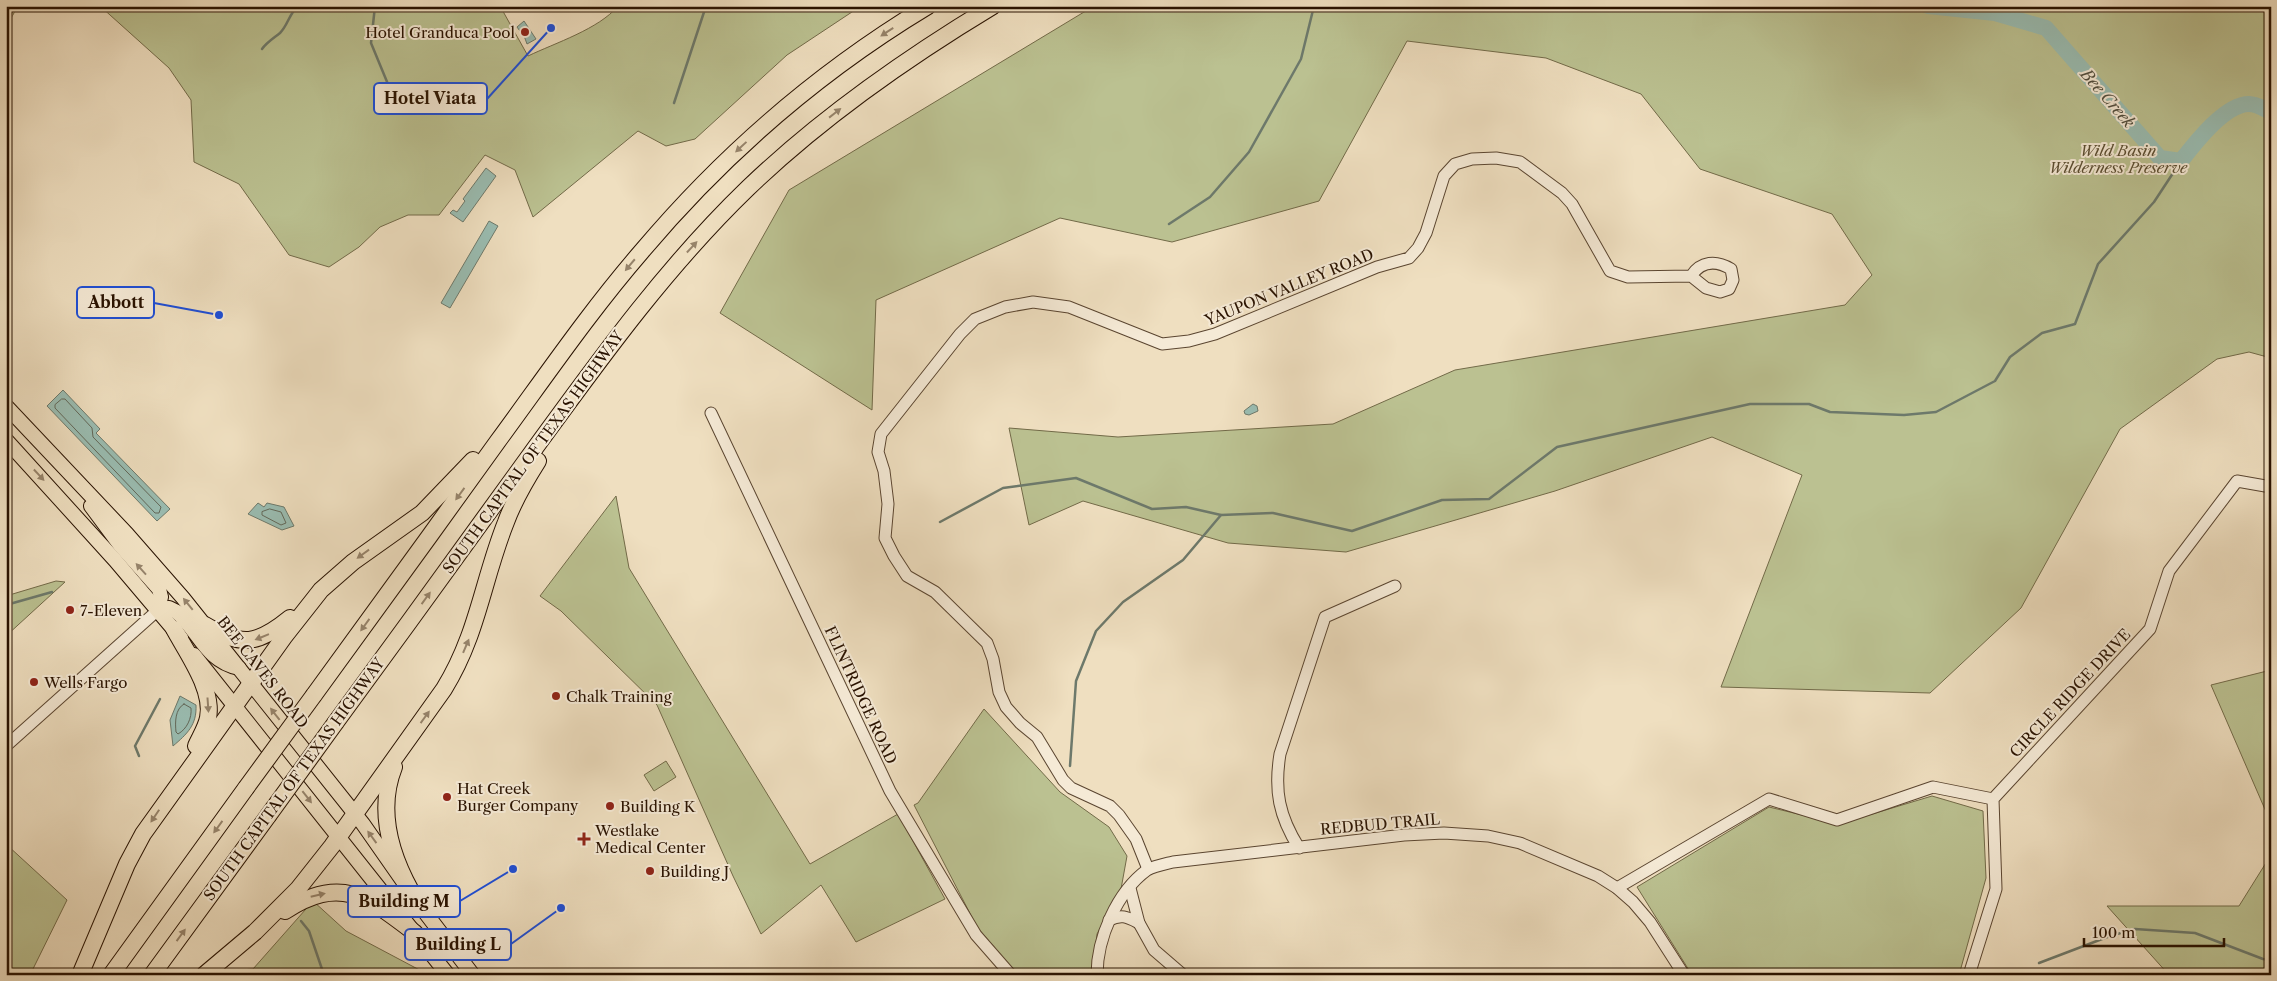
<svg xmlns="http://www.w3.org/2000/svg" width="2277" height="981" font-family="'Libre Caslon Text',serif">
<rect width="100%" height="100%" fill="#efdfc0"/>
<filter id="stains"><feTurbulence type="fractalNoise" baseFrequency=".004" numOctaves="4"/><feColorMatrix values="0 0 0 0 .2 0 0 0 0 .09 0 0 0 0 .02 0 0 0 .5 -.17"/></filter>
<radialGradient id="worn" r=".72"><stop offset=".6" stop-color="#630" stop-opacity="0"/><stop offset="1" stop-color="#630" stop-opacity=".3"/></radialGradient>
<!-- green -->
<g fill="#bbc191" stroke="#726a48">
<polygon points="6,6 18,6 6,27"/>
<path d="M100,6H500L528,56C555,43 599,29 618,6H861L787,55L695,139L666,146L638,131L533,217L515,170L485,155L439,215H408L380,227L359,247L329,267L289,255L239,184L194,162L191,100L169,68Z"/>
<polygon points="1094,6 2271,6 2271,358 2249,352 2217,359 2120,429 2021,608 1930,693 1721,687 1802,475 1712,437 1555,491 1346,552 1228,543 1083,501 1029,525 1009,428 1118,437 1333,424 1455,370 1845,305 1872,275 1832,214 1700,169 1641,94 1546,58 1407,41 1319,201 1172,242 1060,218 876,300 872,410 720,313 789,190"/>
<polygon points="616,496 629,568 810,864 898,814 945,899 856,942 821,885 761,934 733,876 657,705 561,611 540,596"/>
<polygon points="56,581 65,582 6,636 6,596"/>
<polygon points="2271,670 2271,975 2169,975 2107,906 2239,906 2269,858 2267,814 2211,685"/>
<polygon points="984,709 1060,792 1109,827 1127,856 1121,889 1097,934 1093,975 1018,975 977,927 914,805 918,803"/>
<polygon points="666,761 676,777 654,791 644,775"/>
<polygon points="1932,796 1983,811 1986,878 1959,975 1692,975 1637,887 1769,807 1839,824"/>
<polygon points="7,845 67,900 30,975 6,975"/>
<polygon points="313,901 346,931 429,975 233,975 240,970 253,969"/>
</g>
<!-- water -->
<g fill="#9abdb2" stroke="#6d796b">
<polygon points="524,21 536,39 527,44 523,33 522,34 517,27"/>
<polygon points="486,168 496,176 463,222 450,213 453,210 457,212 465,201 463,199"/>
<polygon points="489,221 498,226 450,308 441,303"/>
<polygon points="63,390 100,429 96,433 170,509 157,521 47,406"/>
<polygon points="1253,404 1257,406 1258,411 1249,415 1245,414 1244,411"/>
<polygon points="258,503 264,507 267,503 284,507 294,526 282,530 248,514"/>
<path d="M180,696L196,705C197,725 187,734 173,746L170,720Z"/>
</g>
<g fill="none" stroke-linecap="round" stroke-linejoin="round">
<!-- shore -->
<g stroke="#626859" stroke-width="1">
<polygon points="62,399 65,399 92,428 93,437 161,507 159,513 155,513 55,408 55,405"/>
<polygon points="270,509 281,512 286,523 281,525 262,515 262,512"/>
<path d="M184,704L191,708C192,718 187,729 178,734L176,732C175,722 175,709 184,704Z"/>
</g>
<!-- stream -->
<g stroke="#6d796b" stroke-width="2.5">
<polyline points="375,6 371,43 397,106"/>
<path d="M262,49C267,42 274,38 280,33C288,25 289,14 298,6"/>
<polyline points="674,103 706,6"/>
<polyline points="1169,224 1210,197 1249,152 1301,59 1314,6"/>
<polyline points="940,522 1003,488 1076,478 1152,509 1186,507 1221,515 1273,513 1352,531 1442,500 1489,499 1557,447 1750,404 1809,404 1830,412 1904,415 1936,412 1995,381 2010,357 2042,333 2075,324 2098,264 2154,202 2181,161"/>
<polyline points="6,605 52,592"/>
<polyline points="2270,743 2271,744"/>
<polyline points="139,756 135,746 160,699"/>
<polyline points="1070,766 1076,681 1096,631 1123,602 1183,560 1221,515"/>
<polyline points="301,921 309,931 324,975"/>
<polyline points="2039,963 2110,936 2135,929 2195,933 2263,959 2271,960"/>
</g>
<!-- river -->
<path stroke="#9abdb2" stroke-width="16" d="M1928,6L1995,13L2046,28L2160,158L2181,161C2195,143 2225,104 2249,104C2257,104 2264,109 2271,112"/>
<defs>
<g id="minor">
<polyline points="711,413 890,791 976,935 1011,975"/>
<polyline points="6,746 158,610"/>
<path d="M1299,848C1279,816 1274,791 1280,754L1325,617L1395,586"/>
<path d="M1148,869L1136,839L1119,815L1110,806L1071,788L1063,780L1037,737L1020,723L1006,707L999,692L993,659L987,643L935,592L907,576L894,556L885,538L888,504L884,471L878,452L881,434L960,334L975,319L1005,307L1033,302L1069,307L1162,344L1189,341L1215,334L1377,267L1409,258L1418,248L1426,233L1444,176L1455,164L1472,159L1496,158L1520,162L1562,193L1572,204L1610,271L1628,277L1691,276L1706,288L1720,292L1729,289L1733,280L1731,269C1716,260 1701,261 1691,276"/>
<polyline points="1130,888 1139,923 1154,950 1183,975"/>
<polyline points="1617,888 1769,799 1837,820 1933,787 1993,799"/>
<path d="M1109,920C1122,914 1127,917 1139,923"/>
<path d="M1097,975C1097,938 1117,892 1147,870C1154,866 1165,864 1173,862L1404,835L1444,833L1488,836L1520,843L1598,876L1617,888L1633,902L1650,922L1684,975"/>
<polyline points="1969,975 1996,889 1993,799 2150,629 2169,571 2237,481 2271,487"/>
</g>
<g id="major">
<polyline points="6,406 127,534 183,598 363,824 421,907 473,975"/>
<polyline points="6,440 115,560 181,638"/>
<polyline points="91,506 120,545 159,589 161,597 158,610"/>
<path d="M158,610L169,608L177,612C200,633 206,661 239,668"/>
<polyline points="194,655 448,975"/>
</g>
<g id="highway">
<path d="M205,625C242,647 257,645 290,618"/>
<path d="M174,629C187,653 214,690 208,718C206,728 200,737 196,746"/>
<path d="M314,695C376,610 437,526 498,441C545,377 590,311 642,251C723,155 820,71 928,6"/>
<path d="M336,722C402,632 468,541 533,451C600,359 666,267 748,188C822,117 905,59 993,6"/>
<path d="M394,767C377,810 390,853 411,891"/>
<path d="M285,911C341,874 369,898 415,933"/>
<polyline points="80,975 127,864 143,834 284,637 321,590 353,562 422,513 473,460"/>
<polyline points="111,975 246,788"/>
<polyline points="152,975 268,816"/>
<path d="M204,975L255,932L298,889L332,846L444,689C478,634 483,579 506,522C514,500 526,480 538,461"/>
</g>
</defs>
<!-- minor casing -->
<use href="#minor" stroke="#5a4530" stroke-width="13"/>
<!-- major casing -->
<use href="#major" stroke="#291200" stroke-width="16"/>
<!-- highway casing -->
<use href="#highway" stroke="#291200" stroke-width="18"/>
<!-- minor -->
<use href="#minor" stroke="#f5ead6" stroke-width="11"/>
<!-- major -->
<use href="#major" stroke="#efdfc0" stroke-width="14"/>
<!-- highway -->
<use href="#highway" stroke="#efdfc0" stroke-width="16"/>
<defs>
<g id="highway-bridge">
<polyline points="246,788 314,695"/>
<polyline points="268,816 336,722"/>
</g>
</defs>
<!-- highway-bridge casing -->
<use href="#highway-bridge" stroke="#291200" stroke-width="18" stroke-linecap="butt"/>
<!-- highway-bridge -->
<use href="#highway-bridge" stroke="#efdfc0" stroke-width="16"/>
</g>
<!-- one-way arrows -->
<defs><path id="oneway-solid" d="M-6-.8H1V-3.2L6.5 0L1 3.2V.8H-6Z" transform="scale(1.25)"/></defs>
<g fill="#96836a">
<use href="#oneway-solid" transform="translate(887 32) rotate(147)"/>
<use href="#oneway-solid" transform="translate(835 113) rotate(-38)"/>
<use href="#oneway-solid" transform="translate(741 147) rotate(137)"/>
<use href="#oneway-solid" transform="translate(692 247) rotate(-47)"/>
<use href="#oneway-solid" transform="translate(630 265) rotate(130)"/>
<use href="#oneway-solid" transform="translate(39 475) rotate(47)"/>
<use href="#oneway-solid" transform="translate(460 494) rotate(126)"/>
<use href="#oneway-solid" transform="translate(363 554) rotate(144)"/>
<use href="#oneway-solid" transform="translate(141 569) rotate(-132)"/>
<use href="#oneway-solid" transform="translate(426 598) rotate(-54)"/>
<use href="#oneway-solid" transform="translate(188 604) rotate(-129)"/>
<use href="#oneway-solid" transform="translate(365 625) rotate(126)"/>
<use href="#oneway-solid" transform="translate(262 637) rotate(158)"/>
<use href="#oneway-solid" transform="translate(466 646) rotate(-67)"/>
<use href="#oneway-solid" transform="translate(208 705) rotate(86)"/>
<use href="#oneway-solid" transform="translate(275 714) rotate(-128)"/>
<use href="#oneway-solid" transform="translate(425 717) rotate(-54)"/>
<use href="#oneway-solid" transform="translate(307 797) rotate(52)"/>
<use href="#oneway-solid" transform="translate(155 816) rotate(124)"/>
<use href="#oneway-solid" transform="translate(218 827) rotate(126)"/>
<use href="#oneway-solid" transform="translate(372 837) rotate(-126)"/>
<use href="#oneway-solid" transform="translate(318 895) rotate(-13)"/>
<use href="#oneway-solid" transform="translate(181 935) rotate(-54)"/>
</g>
<!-- markers -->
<g fill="#8f2418" stroke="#f5ead6" stroke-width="2">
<circle cx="525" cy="32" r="5"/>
<circle cx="70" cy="610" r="5"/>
<circle cx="34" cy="682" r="5"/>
<circle cx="556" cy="696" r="5"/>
<circle cx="447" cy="797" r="5"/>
<circle cx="610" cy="806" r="5"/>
<path d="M581.5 831.5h5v5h5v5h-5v5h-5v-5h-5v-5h5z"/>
<circle cx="650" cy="871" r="5"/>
</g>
<g text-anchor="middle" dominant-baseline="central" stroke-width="4" stroke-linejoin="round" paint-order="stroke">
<!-- poi labels -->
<g font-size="15" fill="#291200" stroke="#f5ead6" text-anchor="start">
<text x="515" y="32" text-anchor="end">Hotel Granduca Pool</text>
<text x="80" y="610">7-Eleven</text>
<text x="44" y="682">Wells Fargo</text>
<text x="566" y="696">Chalk Training</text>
<text x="457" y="788">Hat Creek<tspan x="457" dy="17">Burger Company</tspan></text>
<text x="620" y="806">Building K</text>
<text x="595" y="830">Westlake<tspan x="595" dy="17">Medical Center</tspan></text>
<text x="660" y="871">Building J</text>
</g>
<!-- park labels -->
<g font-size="15" font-style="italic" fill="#5c4f33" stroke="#f5ead6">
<text x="2118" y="150">Wild Basin<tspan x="2118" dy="17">Wilderness Preserve</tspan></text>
</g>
<!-- street labels -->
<g font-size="15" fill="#291200" stroke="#f5ead6">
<text transform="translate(1289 287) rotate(-22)">YAUPON VALLEY ROAD</text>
<text transform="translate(533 452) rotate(-54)">SOUTH CAPITAL OF TEXAS HIGHWAY</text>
<text transform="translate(263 672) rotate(52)">BEE CAVES ROAD</text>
<text transform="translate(2070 693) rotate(-47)">CIRCLE RIDGE DRIVE</text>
<text transform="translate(861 695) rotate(65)">FLINTRIDGE ROAD</text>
<text transform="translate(294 779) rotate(-54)">SOUTH CAPITAL OF TEXAS HIGHWAY</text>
<text transform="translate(1380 824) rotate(-5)">REDBUD TRAIL</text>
</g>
<!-- water labels -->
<g font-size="16" font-style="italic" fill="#514e3e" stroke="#f5ead6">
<text transform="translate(2108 98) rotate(49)">Bee Creek</text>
</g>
</g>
<!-- callouts -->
<path fill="none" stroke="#1d4ed8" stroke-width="2" d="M551 28L487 99M219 315L154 303M513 869L460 901M561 908L511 944"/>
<g fill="#1d4ed8" stroke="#f5ead6" stroke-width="2">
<circle cx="551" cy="28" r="5"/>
<circle cx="219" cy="315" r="5"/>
<circle cx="513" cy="869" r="5"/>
<circle cx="561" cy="908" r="5"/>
</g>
<g fill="#f5ead6" stroke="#1d4ed8" stroke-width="2">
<rect x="374" y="83" width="113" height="31" rx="5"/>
<rect x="77" y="287" width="77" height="31" rx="5"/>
<rect x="348" y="886" width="112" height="31" rx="5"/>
<rect x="405" y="929" width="106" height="31" rx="5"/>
</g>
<g font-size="16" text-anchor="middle" font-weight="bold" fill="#291200">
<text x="430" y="104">Hotel Viata</text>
<text x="116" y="308">Abbott</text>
<text x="404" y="907">Building M</text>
<text x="458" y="950">Building L</text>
</g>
<!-- margin -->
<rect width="2277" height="981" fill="none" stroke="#efdfc0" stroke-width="25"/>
<rect x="8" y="8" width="2262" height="966" fill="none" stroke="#291200" stroke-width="2.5"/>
<rect x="12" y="12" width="2252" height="956" fill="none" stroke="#291200"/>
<!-- scale -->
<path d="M2084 938v8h140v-8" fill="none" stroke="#291200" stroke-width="2.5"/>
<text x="2092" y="938" font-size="15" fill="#291200" stroke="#f5ead6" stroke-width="4" paint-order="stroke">100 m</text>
<rect width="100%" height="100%" filter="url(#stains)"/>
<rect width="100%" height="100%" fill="url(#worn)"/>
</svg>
